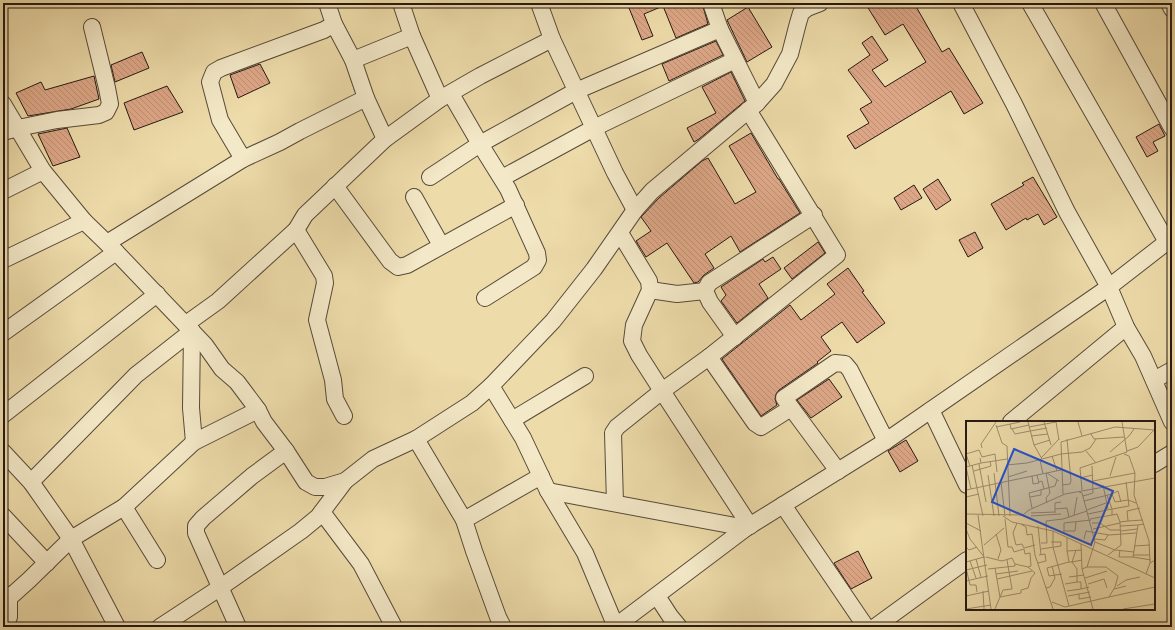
<svg xmlns="http://www.w3.org/2000/svg" width="1175" height="630" font-family="'Gentium Book Plus',serif">
<defs>
<pattern id="building-back-hatch" width="6" height="6" patternUnits="userSpaceOnUse"><rect width="6" height="6" fill="#dda787"/><path d="M-1 5l2 2M0 0l6 6M5-1l2 2" fill="none" stroke="#be8f74"/></pattern>
</defs>
<rect width="100%" height="100%" fill="#eddba9"/>
<filter id="stains"><feTurbulence type="fractalNoise" baseFrequency=".005" numOctaves="4"/><feColorMatrix values="0 0 0 0 .2 0 0 0 0 .09 0 0 0 0 .02 0 0 0 .5 -.17"/></filter>
<radialGradient id="worn" r=".72"><stop offset=".6" stop-color="#630" stop-opacity="0"/><stop offset="1" stop-color="#630" stop-opacity=".3"/></radialGradient>
<!-- building -->
<g fill="url(#building-back-hatch)" stroke="#271914">
<polygon points="627,3 702,3 708,24 676,38 663,6 644,14 653,36 642,40"/>
<polygon points="865,3 914,3 942,52 949,48 983,103 964,114 951,91 855,149 847,136 869,123 860,109 872,102 848,70 870,55 862,43 872,36 888,60 872,70 885,87 926,62 903,24 885,35"/>
<polygon points="748,7 772,47 747,62 727,20"/>
<polygon points="716,41 723,55 669,81 662,64"/>
<polygon points="142,52 149,68 115,82 111,65"/>
<polygon points="260,64 270,83 238,98 230,75"/>
<polygon points="731,72 745,101 699,139 694,142 687,128 716,113 702,87"/>
<polygon points="94,76 99,99 71,109 28,116 16,93 41,82 45,90"/>
<polygon points="167,86 183,112 134,130 124,103"/>
<polygon points="1159,124 1165,136 1153,142 1158,151 1147,157 1136,137"/>
<polygon points="67,128 80,157 53,166 38,134"/>
<polygon points="751,133 778,179 779,179 800,213 740,252 731,236 705,254 714,268 704,275 698,282 694,283 667,243 646,257 636,241 651,231 641,217 659,198 702,161 708,158 735,204 756,192 729,146"/>
<polygon points="1033,177 1057,217 1044,225 1038,214 1027,220 1026,218 1006,230 991,204 1024,185 1022,183"/>
<polygon points="938,179 951,200 936,210 923,189"/>
<polygon points="914,185 922,198 901,210 894,198"/>
<polygon points="975,232 983,248 968,257 959,240"/>
<polygon points="818,242 825,253 792,279 784,268"/>
<polygon points="773,257 781,269 759,284 768,298 737,323 721,301 726,295 721,287 763,259 765,262"/>
<polygon points="848,268 864,291 862,292 885,323 857,343 842,322 821,337 831,351 817,362 818,363 779,390 776,394 775,399 777,405 761,416 722,359 790,305 801,320 835,294 827,284"/>
<polygon points="829,379 842,397 811,418 797,400"/>
<polygon points="906,440 918,461 900,472 888,451"/>
<polygon points="858,551 872,578 851,589 834,563"/>
</g>
<g fill="none" stroke-linecap="round" stroke-linejoin="round">
<defs>
<g id="street">
<polyline points="401,3 412,36 440,99"/>
<polyline points="711,3 720,29 757,103"/>
<polyline points="961,3 1014,104 1067,212 1109,287 1126,327 1143,356 1172,422"/>
<polyline points="1030,3 1167,242"/>
<polyline points="1103,3 1172,128"/>
<polyline points="1169,3 1172,9"/>
<polyline points="552,39 615,173 635,210"/>
<polyline points="353,60 412,36"/>
<polyline points="451,94 480,144 508,189 537,253 538,260 534,267 485,298"/>
<polyline points="366,98 385,139"/>
<polyline points="3,104 43,171 84,221 116,252 205,345 222,369 237,382 258,410 264,422 286,451 306,482 315,487 325,487 345,481"/>
<polyline points="3,132 18,128 57,120 99,115 106,112 110,104 107,88 92,27"/>
<polyline points="243,159 220,120 210,82 214,72 221,68 324,30 334,24 327,3"/>
<polyline points="430,177 480,144 576,91 720,29"/>
<polyline points="502,178 594,128 735,60"/>
<polyline points="335,186 390,261 398,267 407,265 516,205"/>
<polyline points="3,191 43,171"/>
<polyline points="414,197 441,245"/>
<polyline points="296,230 324,276 325,283 317,320 333,380 335,399 344,416"/>
<polyline points="620,233 649,281 650,290 634,325 632,341 639,355 662,391 750,526"/>
<polyline points="107,243 243,159 280,142 300,131 366,98 353,60 334,24"/>
<polyline points="3,260 84,221"/>
<polyline points="650,290 677,294 705,291"/>
<polyline points="186,324 218,301 296,230 305,215 385,139 440,99 480,76 552,39 539,3"/>
<polyline points="192,331 191,408 194,442"/>
<polyline points="3,333 116,252"/>
<polyline points="735,337 710,302 705,291 709,283 814,215"/>
<polyline points="709,357 837,255 748,110"/>
<polyline points="1154,380 1172,370"/>
<polyline points="491,386 523,438 548,491 585,553 616,627"/>
<polyline points="931,410 967,485"/>
<polyline points="3,415 157,294"/>
<polyline points="512,420 585,376"/>
<polyline points="1011,422 1126,327"/>
<polyline points="416,439 464,520"/>
<polyline points="3,452 31,482 71,539 117,627"/>
<polyline points="1154,464 1172,453"/>
<polyline points="838,471 784,398 835,363 845,364 850,370 886,441"/>
<polyline points="31,482 136,375 192,331"/>
<polyline points="548,491 746,528"/>
<polyline points="615,503 613,433 617,427 662,391 709,357 755,423 761,427 791,408"/>
<polyline points="783,505 866,627"/>
<polyline points="124,507 157,560"/>
<polyline points="322,512 361,564 394,627"/>
<polyline points="3,516 47,563"/>
<polyline points="3,593 9,598 29,580 71,539 124,507 194,442 258,410"/>
<polyline points="657,596 670,616 679,627"/>
<polyline points="616,626 746,528 886,441 1109,287 1172,238"/>
<polyline points="4,627 9,617 9,598"/>
<polyline points="160,627 221,587 301,531 318,517 345,481 373,459 416,439 472,403 491,386 553,321 594,269 635,210 652,191 757,103 774,84 790,54 798,23 801,13 807,8 820,3"/>
<polyline points="238,627 204,551 196,533 196,526 203,518 252,476 286,451"/>
<polyline points="503,627 498,617 474,551 464,520 541,476"/>
<polyline points="875,627 967,560"/>
</g>
</defs>
<!-- street casing -->
<use href="#street" stroke="#584a39" stroke-width="18"/>
<!-- street -->
<use href="#street" stroke="#f3e8c7" stroke-width="16"/>
</g>
<!-- overview -->
<g transform="translate(966 421)">
<rect width="189" height="189" fill="#eddba9"/>
<path fill="none" stroke="#9e8d6d" stroke-width="1" d="M62,1L68,24L76,38M78,1L85,24M90,1L93,19M112,1L116,15M44,3L45,8L63,4M30,4L36,22L41,25L44,95M30,6L54,1M63,6L90,1M46,8L49,13L64,10M64,10L81,7M125,13L128,18L158,16M65,15L82,13M68,24L84,19M16,27L15,23L30,1M120,30L130,42M161,30L172,26L188,9M144,31L163,15L168,8M0,33L13,29L16,36L29,33L31,51M0,33L4,45M158,33L163,35L169,52L168,74L183,120L184,142M86,35L91,50M75,37L93,18M74,39L77,53M15,42L41,38M13,43L20,81M6,44L17,95M41,44L61,42L95,33L116,31L124,27L130,18M0,46L5,68M0,46L15,42L14,37M8,50L25,45L24,40M28,52L33,95M80,52L84,72L80,77L81,82M81,52L93,60M22,54L28,95M66,55L67,63L73,62L71,54M144,55L150,36M42,56L61,50M114,57L127,54M127,60L169,52M35,61L39,95M73,61L76,60L78,68L89,65L91,59M96,64L104,63L105,60L101,18M137,64L142,88M0,69L95,49M116,69L114,47L161,31L156,1M113,71L116,72L129,121L121,146L116,148M97,73L95,21L149,6L189,9M146,73L152,70L155,81M117,75L127,72L126,45M0,76L13,73M64,76L75,74V69M118,80L146,73L149,81L162,79L170,82M66,87L63,72L78,68M89,88L101,87L103,96M121,89L140,82M65,92L89,91M89,92V82L95,81M0,93L57,94L63,89L99,73L189,57M122,93L146,88L141,74M12,94L25,188M108,94L111,76M146,94L151,93L154,101M37,95L46,101L87,110L189,157M65,95L95,93M124,98L146,94V88L163,85L160,61M162,100L177,99M0,102L15,110M51,102L47,112L50,124L56,123L58,127L69,124M126,102H134L144,109H154M55,103L60,106L61,114L66,113L69,134L87,188M178,103L172,104L167,136L185,139M72,105L75,134M154,105L172,104M0,108L4,118L19,137M127,108L154,102M87,110V126L103,185M97,110H109L110,101M98,110V102L125,99M155,110L171,108M30,113L35,129L32,138M101,116V130M118,118L120,110L143,114L170,112M129,118L139,119L142,114M129,121L149,129L168,131M75,122H81L80,100L97,98L121,90M115,123L116,148L127,188M18,124L38,107M168,125L184,124M0,126L3,129L11,126M75,128L95,125V121H85M110,129L106,141L116,139M154,129L153,136H167M142,134L155,124L154,101L162,100L161,90L174,87M167,134H184M20,136L36,140L46,137L49,143L62,146M10,138L15,156M4,140L10,157M0,141L18,136M72,142L80,140L79,133L73,134M0,147L4,164H10L11,171M29,147L34,176M22,148L49,145V143M0,149L21,144M30,153L52,150M96,153L83,155L81,147L103,141L101,130L116,129M180,153L184,142L189,139M103,156L118,154M119,157L141,150M31,158L66,150M0,160L22,155M111,161H115V168L123,166M99,163L111,161V148L106,141H103M122,163L138,158L141,167M151,165L160,159L174,156M80,167L84,166L89,157L86,145M148,168L160,165M17,170L18,188M101,170L115,168M113,173V178L125,176M0,175L23,170M102,175L124,171M34,176L55,172V169L62,167L65,157L69,152L62,146L65,145L64,132L59,133L58,128L48,131L46,126H42L39,98M143,176L189,166M86,181L99,186L143,176L149,166L152,155L140,146H121M0,188L25,184M29,188L37,169L46,168L41,139M157,188L189,183"/>
<path fill="#1d4ed8" fill-opacity="0.15" stroke="#1d4ed8" stroke-width="2" d="M48,28L147,70L125,124L26,81Z"/>
<rect width="189" height="189" fill="none" stroke="#271914" stroke-width="2"/>
</g>
<!-- margin -->
<rect width="1175" height="630" fill="none" stroke="#eddba9" stroke-width="16"/>
<rect x="4" y="4" width="1167" height="622" fill="none" stroke="#271914" stroke-width="2"/>
<rect x="8" y="8" width="1159" height="614" fill="none" stroke="#271914"/>
<rect width="100%" height="100%" filter="url(#stains)"/>
<rect width="100%" height="100%" fill="url(#worn)"/>
</svg>
